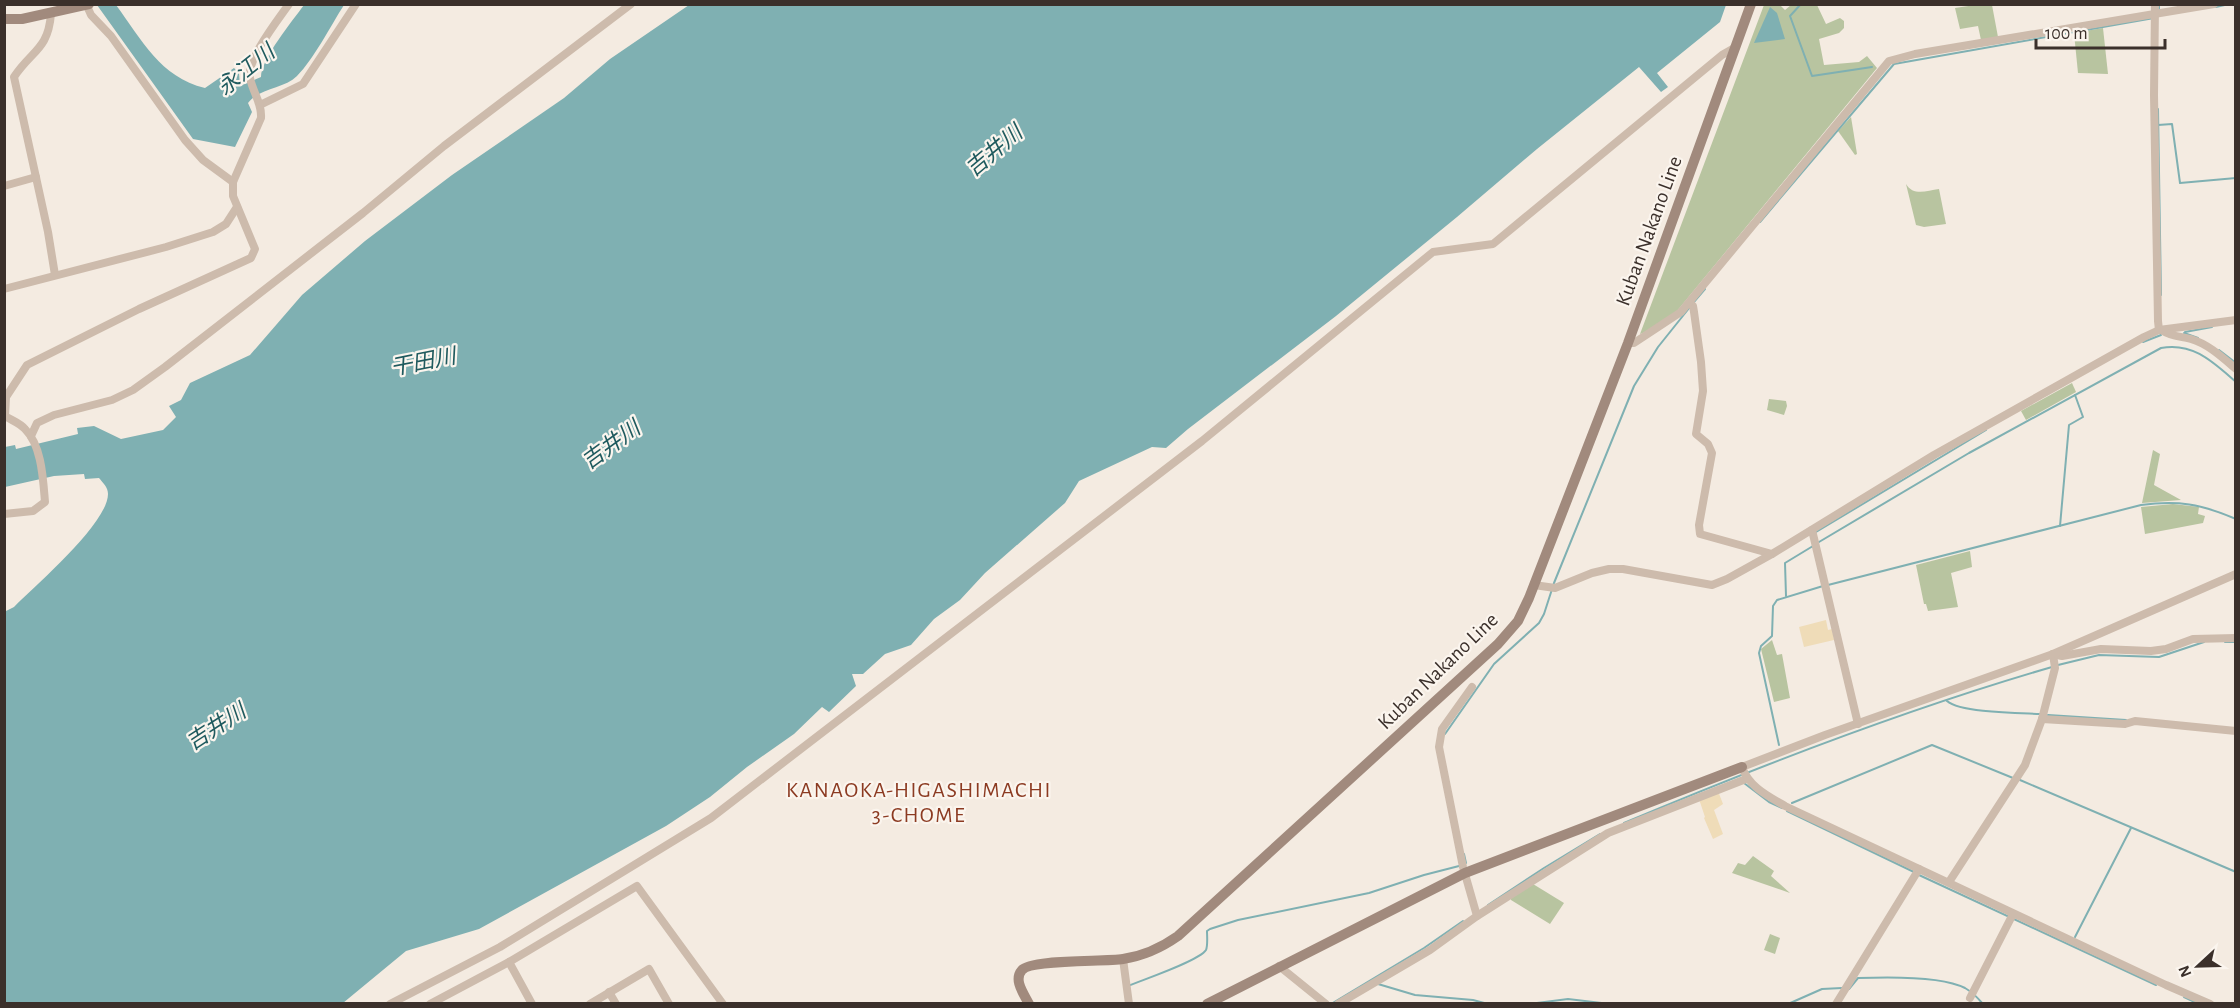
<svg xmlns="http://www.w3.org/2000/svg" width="2240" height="1008" font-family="'Alegreya Sans','Noto Sans JP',sans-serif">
<rect width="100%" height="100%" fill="#f4ebe1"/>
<!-- green -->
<g fill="#b8c4a0">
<polygon points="1764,5 1780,5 1785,10 1791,5 1817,5 1826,24 1840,18 1844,21 1844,28 1839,33 1819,39 1824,65 1859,62 1867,56 1877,68 1677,311 1651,330 1640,334"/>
<polygon points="1975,5 1992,5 1998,37 1981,40 1978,26 1960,29 1955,8"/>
<polygon points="2103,28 2108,74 2078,73 2074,33"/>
<polygon points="1851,117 1857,154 1855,155 1838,131"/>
<path d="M1906,184C1913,196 1926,191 1939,189L1946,224L1924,227L1916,225Z"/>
<polygon points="2072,383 2076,392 2026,420 2021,411"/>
<polygon points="1769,399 1786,401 1787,406 1784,415 1767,410"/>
<polygon points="2153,450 2160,454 2154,485 2181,500 2142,503"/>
<polygon points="2173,504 2199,507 2198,514 2205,516 2203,523 2145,534 2141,507"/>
<polygon points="1970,551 1972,567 1951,573 1958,607 1928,611 1926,604 1924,604 1916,565"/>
<polygon points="1772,640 1777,655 1782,654 1790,698 1774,702 1761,649"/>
<polygon points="1753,856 1774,871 1771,876 1790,893 1732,873 1738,863 1745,865"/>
<polygon points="1533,884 1564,903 1550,924 1511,900 1511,897"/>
<polygon points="1770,934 1780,938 1775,954 1764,950"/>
</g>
<!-- sand -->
<g fill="#efdcb8">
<polygon points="1826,620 1828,630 1832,629 1834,640 1804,647 1799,627"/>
<polygon points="1718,791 1723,804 1714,810 1723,834 1713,839 1704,818 1705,817 1699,799"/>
</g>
<!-- water -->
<g fill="#7fb0b2">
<path d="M97,5H116C142,40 160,77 205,88L234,68L239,73L240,86L261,77C261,59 293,20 304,5H344C331,25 314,59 297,76C284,89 259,88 248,103L252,112L235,147L193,139Z"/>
<path d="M689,5H1726L1720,22L1657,73L1668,87L1661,92L1639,67L1537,149L1457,217L1336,316L1188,429L1166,448L1152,447L1079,481L1065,503L985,573L960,600L934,619L911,645L885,654L863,674H852L856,686L829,712L822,707L794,734L747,767L710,797L666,826L479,929L406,951L343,1003H5L4,612L14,607C36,585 108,523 108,494C108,487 103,483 99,478L85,479L84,474L54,476L5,487V447L15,445L16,449L78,434L77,428L94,426L121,439L163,430L176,417L169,406L181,400L190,383L250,355L302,295L365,241L452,175L564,98L610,59Z"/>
<polygon points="1770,7 1777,13 1785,39 1754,43"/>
</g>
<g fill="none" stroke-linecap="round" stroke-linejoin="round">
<!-- stream -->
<g stroke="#7fb0b2" stroke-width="2">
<polyline points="1801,4 1790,16 1812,76 1872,67"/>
<polyline points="2159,4 2159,11"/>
<polyline points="2216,7 2229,4"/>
<polyline points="2158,109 2161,295"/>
<polyline points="2158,125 2172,124 2180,183 2236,178"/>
<polyline points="1760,222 1894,64 2154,18"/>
<polyline points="1693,303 1705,289"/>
<polyline points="2185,332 2212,327"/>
<polyline points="2184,333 2198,338"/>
<polyline points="2143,342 2161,335"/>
<polyline points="2219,350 2236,363"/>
<polyline points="2060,526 2069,425 2083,417 2075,395"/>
<polyline points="1816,532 1986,430"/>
<path d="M1819,542L1969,453L2161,348C2193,342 2213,362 2236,382"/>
<path d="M1828,585L2141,505C2178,500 2201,504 2236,519"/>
<polyline points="1786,596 1785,563 1813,546"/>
<polyline points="2225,642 2236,642"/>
<polyline points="2058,665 2099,655 2159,657 2204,642"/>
<path d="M1947,701C1961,713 2019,713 2040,714"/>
<polyline points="2048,715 2126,720"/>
<polyline points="1445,734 1494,664 1539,623 1544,614 1554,583 1634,386 1658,347 1690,307"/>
<polyline points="1779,745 1759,653 1761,646 1772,636 1773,606 1777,600 1823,586"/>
<polyline points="2020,780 2236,872"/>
<polyline points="1744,783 1769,802 1782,808"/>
<polyline points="1792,803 1932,745 2013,778"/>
<polyline points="1787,811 1914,872"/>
<path d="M1624,823C1764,764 1907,709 2052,667"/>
<polyline points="1464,854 1466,863"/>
<polyline points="1919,875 2156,985"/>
<polyline points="1488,905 1544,868 1600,834"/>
<polyline points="2075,937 2131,828"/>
<polyline points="1378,984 1415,995 1473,1000 1488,1004"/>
<path d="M1128,986C1142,980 1199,961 1206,950C1208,945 1207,936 1207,931L1210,929L1238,920L1369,893L1424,875L1459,866"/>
<path d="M1849,989L1858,978C1884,977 1942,976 1965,988C1972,992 1978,998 1983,1004"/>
<polyline points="2184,997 2199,1004"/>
<polyline points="1331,1004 1424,948 1463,921"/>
<polyline points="1529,1004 1568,999 1610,1004"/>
<polyline points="1788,1004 1822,989 1842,988"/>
</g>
<!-- street -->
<g stroke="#cdbbac" stroke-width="8">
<polyline points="2155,4 2154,95 2158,321 2159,330"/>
<polyline points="87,6 91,15 111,36 185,140 203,160 233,182"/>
<path d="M51,14C48,50 32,50 14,77L48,232L55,275"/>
<polyline points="260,105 303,84 356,4"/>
<polyline points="4,186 36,177"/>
<polyline points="4,289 166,247 213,232 226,224 237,207"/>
<polyline points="1689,303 1693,306 1694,312 1701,362 1703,391 1696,434 1708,444 1712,453 1699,525 1700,534 1772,554 1934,455 2144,337 2159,330 2236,320"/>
<path d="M2163,331C2172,337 2181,336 2191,339C2208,344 2222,357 2236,369"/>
<polyline points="1628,343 1634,343 1681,312 1889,61 1915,54 2214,4"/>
<polyline points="31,436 37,423 54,415 112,400 133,390 165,367 363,213 444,146 631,4"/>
<path d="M4,514L33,511L45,502C43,479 42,446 25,429C20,423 11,420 5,416L6,397L27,365L139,309L251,258L255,249L233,196V182L261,118C262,103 253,93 250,78C246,60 278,20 289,4"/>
<polyline points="1812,530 1858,724"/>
<polyline points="1534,585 1555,588 1592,573 1609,569 1623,569 1712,585 1727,579 1772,554"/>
<polyline points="2053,654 2062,656 2101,649 2151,651 2166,649 2193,639 2236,638"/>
<polyline points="2042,719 2125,724 2135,721 2236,731"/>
<polyline points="1949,882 2025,765 2042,719 2055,668 2053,654"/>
<polyline points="1477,916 1608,833 1746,779"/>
<polyline points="1123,959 1129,1004"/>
<polyline points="509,962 532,1004"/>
<polyline points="1279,966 1326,1004"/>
<polyline points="609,992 616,1004"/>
<polyline points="1970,998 2013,914"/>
<polyline points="390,1004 500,947 711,818 1202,441 1433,252 1493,244 1722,55 1736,47"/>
<polyline points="430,1004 509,962 637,886 723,1004"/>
<polyline points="590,1004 649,969 669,1004"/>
<polyline points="1338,1004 1430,950 1477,916 1463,867 1439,747 1442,729 1472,687"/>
<polyline points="1836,1004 1919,869"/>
<path d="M2210,1004L2166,985L1785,806C1768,796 1749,787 1742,767L1825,735L2053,654L2236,574"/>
</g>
<!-- secondary -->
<g stroke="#a18a7d" stroke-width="10">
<polyline points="4,19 22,19 89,4"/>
<path d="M1029,1004C1024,994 1013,980 1022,970C1031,959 1104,962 1123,959C1143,956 1161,948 1178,936L1498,644L1518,621L1529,598L1628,343L1751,4"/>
<polyline points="1207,1004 1465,873 1742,767"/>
</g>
</g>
<g text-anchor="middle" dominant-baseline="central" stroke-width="4.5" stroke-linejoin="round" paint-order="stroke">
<!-- street labels -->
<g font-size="21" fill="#3b302b" stroke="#fbf5ee">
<text transform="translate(1649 231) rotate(-70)">Kuban Nakano Line</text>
<text transform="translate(1438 671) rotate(-44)">Kuban Nakano Line</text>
</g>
<!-- water labels -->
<g font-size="22" font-style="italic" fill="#1f5a5e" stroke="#fbf5ee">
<text transform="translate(246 70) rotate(-39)">永江川</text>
<text transform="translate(994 151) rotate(-40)">吉井川</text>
<text transform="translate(423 362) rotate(-11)">干田川</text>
<text transform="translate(611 445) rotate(-36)">吉井川</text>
<text transform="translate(216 727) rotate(-33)">吉井川</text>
</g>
<!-- neighbourhood labels -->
<g font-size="22" letter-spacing="1.5" fill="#8c3b22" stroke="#fbf5ee">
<text x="919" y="790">KANAOKA-HIGASHIMACHI<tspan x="919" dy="25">3-CHOME</tspan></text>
</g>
</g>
<!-- border -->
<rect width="2240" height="1008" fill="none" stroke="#3b302b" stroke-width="12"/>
<!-- north arrow -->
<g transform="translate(2198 966) rotate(248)" stroke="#fbf5ee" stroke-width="4.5" paint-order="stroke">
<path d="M0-4.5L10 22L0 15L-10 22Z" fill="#3b302b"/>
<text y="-9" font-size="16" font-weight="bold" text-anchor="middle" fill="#3b302b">N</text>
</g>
<!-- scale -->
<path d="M2036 39v9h129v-9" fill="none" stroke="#3b302b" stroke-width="3"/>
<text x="2045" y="39" font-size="18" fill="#3b302b" stroke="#fbf5ee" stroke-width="4.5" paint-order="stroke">100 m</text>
</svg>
